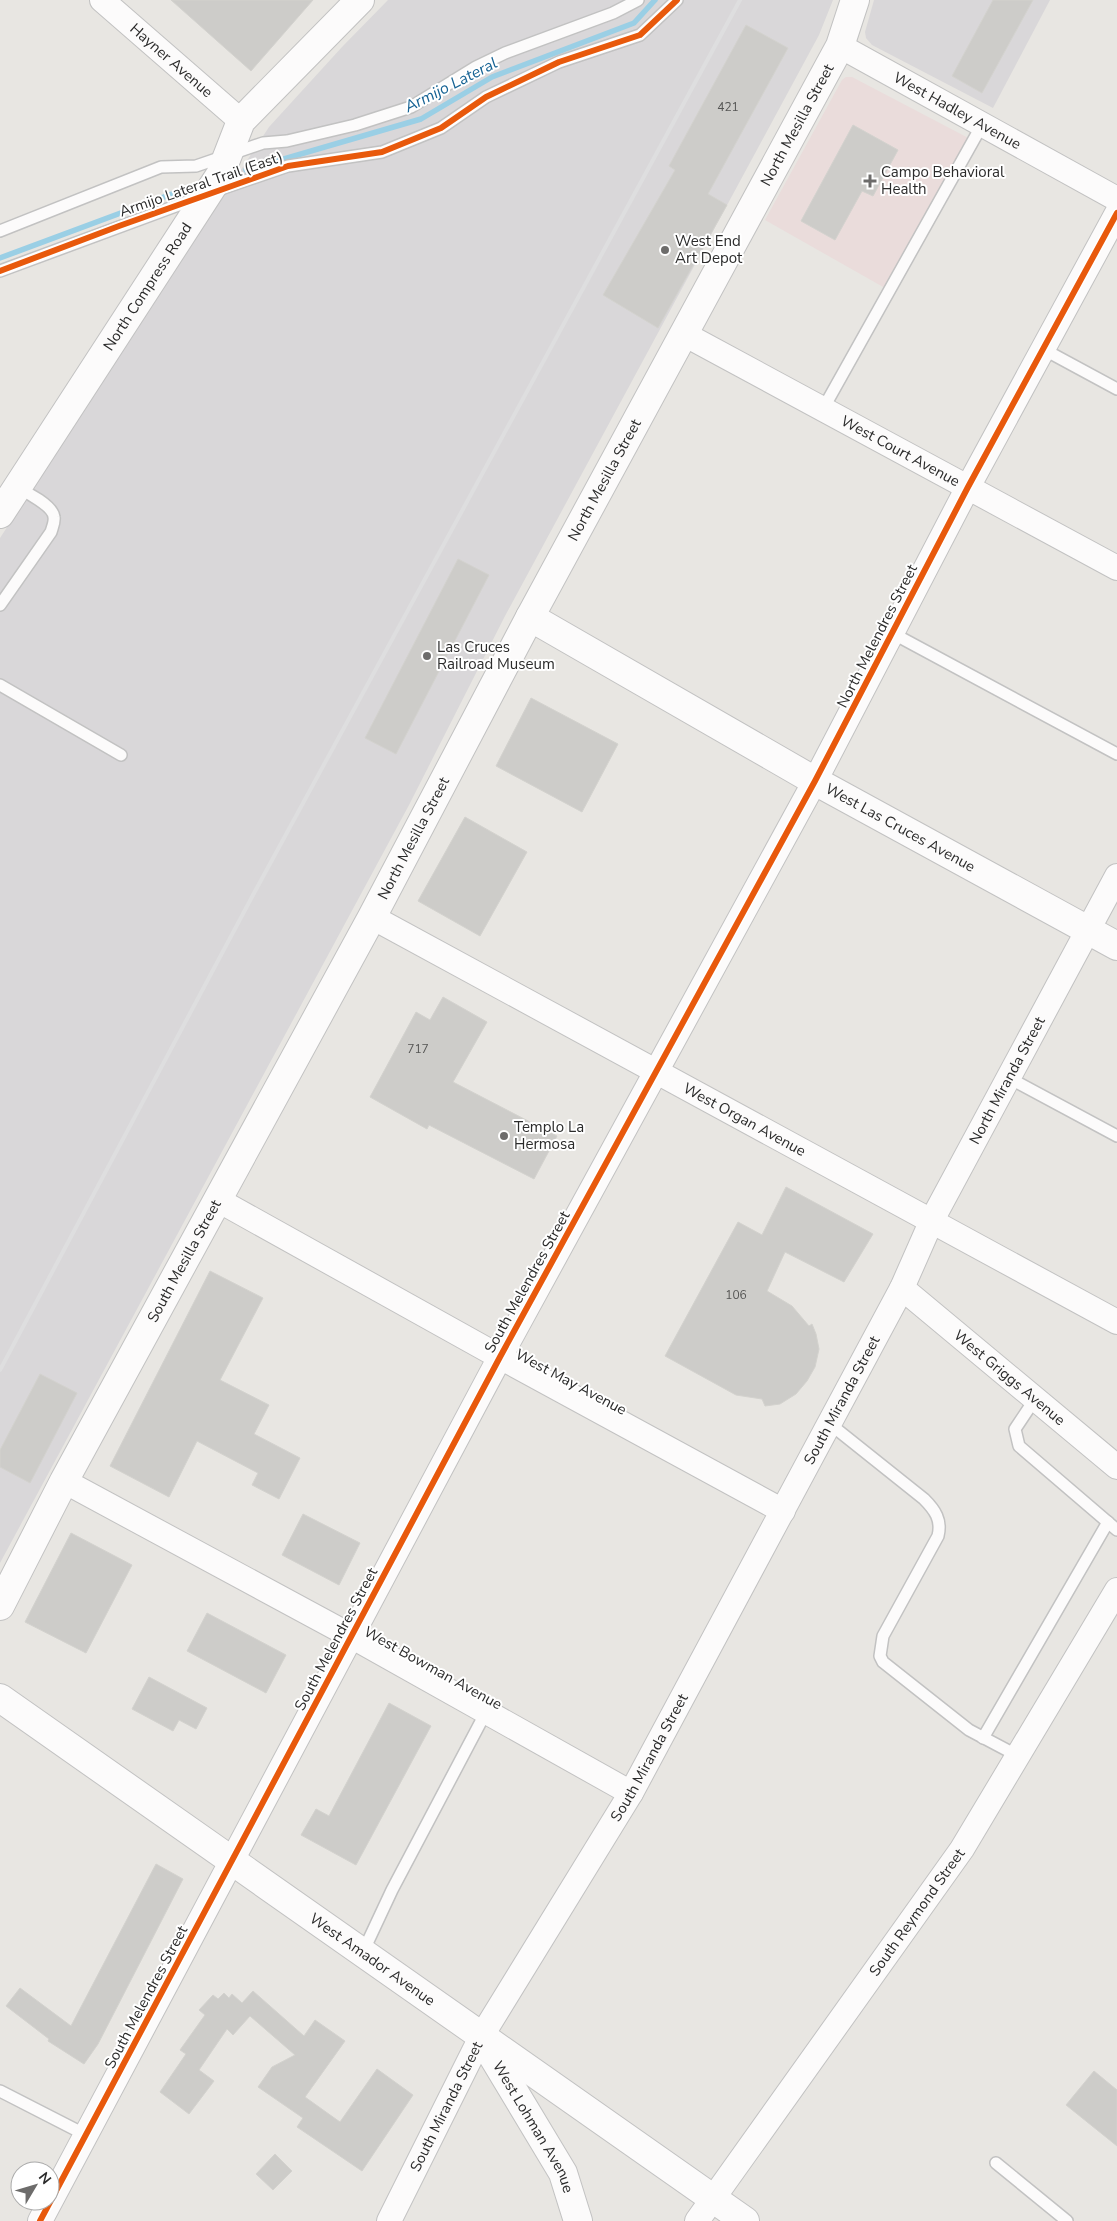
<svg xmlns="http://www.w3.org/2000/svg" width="1117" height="2221" font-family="'Nunito Sans',sans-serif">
<rect width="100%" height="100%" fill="#e8e6e2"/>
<!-- industrial -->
<g fill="#d9d7d9">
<polygon points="388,0 833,0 819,35 505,616 409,805 0,1563 0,538 269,127 342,47"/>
<polygon points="874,0 1050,0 993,108 872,45 866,38 865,32"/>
</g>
<!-- medical -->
<polygon fill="#eadcdb" points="846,77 852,77 976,142 892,292 765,220 842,80"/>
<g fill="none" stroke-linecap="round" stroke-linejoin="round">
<!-- stream -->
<g stroke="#9acfe5" stroke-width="5.5">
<polyline points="246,170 421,119 492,77 634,23 655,0"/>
<polyline points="0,258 204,182"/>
</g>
</g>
<!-- building -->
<g fill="#cdccc9" stroke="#d3d2ce">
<polygon points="171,0 313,0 251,71"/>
<polygon points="993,0 1033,0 982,93 952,76"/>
<polygon points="746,25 788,48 708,194 727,205 658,328 603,295 675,170 669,166"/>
<polygon points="853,125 898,150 873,196 862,191 835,240 801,221"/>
<polygon points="458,559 489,575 396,754 365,738"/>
<polygon points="531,698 618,744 582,812 496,766"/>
<polygon points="465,817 527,852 480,936 418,901"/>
<polygon points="443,997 487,1022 453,1082 557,1136 534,1179 429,1125 427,1129 370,1097 416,1012 430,1020"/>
<polygon points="786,1187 873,1234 844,1282 785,1252 767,1291 792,1306 809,1326 812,1324 816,1334 819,1349 815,1367 807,1381 796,1394 780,1404 765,1406 762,1399 736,1395 665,1356 738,1222 762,1235"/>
<polygon points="210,1271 263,1298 220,1380 269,1405 254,1434 300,1458 279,1499 252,1485 258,1473 197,1441 169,1497 110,1466"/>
<polygon points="40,1374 77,1393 30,1483 0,1467 0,1450"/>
<polygon points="303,1514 360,1543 339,1585 282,1555"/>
<polygon points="71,1533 132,1565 86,1653 25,1622"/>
<polygon points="207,1613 286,1655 266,1693 187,1651"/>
<polygon points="149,1677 207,1708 196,1729 179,1720 173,1731 132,1709"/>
<polygon points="389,1703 431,1726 356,1865 301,1835 316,1809 329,1816"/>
<polygon points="156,1864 183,1879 98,2044 84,2064 48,2041 49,2039 6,2006 20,1988 71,2026"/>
<polygon points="253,1991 304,2036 315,2020 345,2041 305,2097 340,2122 377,2069 413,2095 362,2171 297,2127 303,2118 258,2087 272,2067 295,2055 250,2016 233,2035 227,2029 199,2070 214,2081 189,2114 160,2092 186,2054 180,2050 205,2015 199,2010 213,1995 218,1999 224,1993 229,1998 232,1994 242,2003"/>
<polygon points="1094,2071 1117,2090 1117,2146 1066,2105"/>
<polygon points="275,2154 292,2171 273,2190 256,2174"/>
</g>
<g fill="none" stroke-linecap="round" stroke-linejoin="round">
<defs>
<g id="lane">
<polyline points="215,191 288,166 382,152 441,128 486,97 559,62 640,35 677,0"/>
<polyline points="0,231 161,167 196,166 263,143 287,141 355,125 411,107 476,67 505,53 613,13 638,0"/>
<polyline points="0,271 200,197"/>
<polyline points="1043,349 1117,389"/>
<polyline points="823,409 982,125"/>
<path d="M0,605L51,532C52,528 55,522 54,517C53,506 27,492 17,488"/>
<polyline points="892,633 1117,754"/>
<polyline points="0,685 121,755"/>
<polyline points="1009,1078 1117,1136"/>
<polyline points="1035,1399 1015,1429 1019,1446 1117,1530"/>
<path d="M830,1424L924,1499C935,1510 942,1520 938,1536L883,1636L880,1656L883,1662L969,1730L1018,1756"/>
<polyline points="983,1738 1108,1522"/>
<polyline points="363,1952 392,1890 486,1712"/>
<polyline points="0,2091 86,2135"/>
<polyline points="996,2163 1067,2221"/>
</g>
<g id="street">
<path id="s1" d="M102,0L241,121"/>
<path id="s2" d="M840,46L1117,199"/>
<path id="s3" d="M684,334L1117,568"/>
<path id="s4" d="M372,917L1117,1322"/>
<polyline points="218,1200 500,1357 783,1511"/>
<path id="s5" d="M902,1288L1117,1467"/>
<polyline points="64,1481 351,1636 631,1793"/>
<polyline points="40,2221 500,1357 815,781 968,487 1117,213"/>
<path id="s6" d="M389,2221L481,2037L631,1793L902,1288L932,1220L1117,876"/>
<path id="s7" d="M697,2221L962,1849L1117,1590"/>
</g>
<g id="secondary">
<path id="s8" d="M0,514L220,175L241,121L360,0"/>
<path id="s9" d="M530,617L815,781L1117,946"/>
<path id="s10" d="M0,1606L64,1481L372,917L530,617L840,46L855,0"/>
<path id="s11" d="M0,1698L745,2221"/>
<path id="s12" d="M486,2045L563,2173L578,2221"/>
</g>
</defs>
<!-- lane casing -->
<use href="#lane" stroke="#c2c2c2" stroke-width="14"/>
<!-- street casing -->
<use href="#street" stroke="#c2c2c2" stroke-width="26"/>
<!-- secondary casing -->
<use href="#secondary" stroke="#c2c2c2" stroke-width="30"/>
<!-- lane -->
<use href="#lane" stroke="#fcfbfb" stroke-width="11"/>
<!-- street -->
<use href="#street" stroke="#fcfbfb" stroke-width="24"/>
<!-- secondary -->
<use href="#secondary" stroke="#fcfbfb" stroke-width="28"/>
<!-- rail -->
<polyline stroke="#dededf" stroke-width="4" points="0,1370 253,895 740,0"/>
<defs>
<g id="cycleway">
<polyline points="0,271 119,226 288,166 382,152 441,128 486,97 559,62 640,35 677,0"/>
<polyline points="40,2221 500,1357 815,781 968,487 1117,213"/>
</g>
</defs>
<!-- cycleway casing -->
<use href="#cycleway" stroke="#fff" stroke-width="9"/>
<!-- cycleway -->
<use href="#cycleway" stroke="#e8590c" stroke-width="6"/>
</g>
<!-- markers -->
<g fill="#6d6c6b" stroke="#fff" stroke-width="2">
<path d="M867.5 173.5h5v5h5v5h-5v5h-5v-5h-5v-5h5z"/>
<circle cx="665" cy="250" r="5"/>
<circle cx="427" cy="656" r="5"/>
<circle cx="504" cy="1136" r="5"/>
</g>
<g text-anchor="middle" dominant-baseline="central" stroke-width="4" stroke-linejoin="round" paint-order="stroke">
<!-- number labels -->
<g font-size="12" fill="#555554">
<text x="728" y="107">421</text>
<text x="418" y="1049">717</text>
<text x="736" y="1295">106</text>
</g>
<!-- street labels -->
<g font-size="15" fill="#2b2b2b" stroke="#fff">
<text stroke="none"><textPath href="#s1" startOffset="92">Hayner Avenue</textPath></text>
<text stroke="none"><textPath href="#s2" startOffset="134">West Hadley Avenue</textPath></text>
<text stroke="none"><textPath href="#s10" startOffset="1682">North Mesilla Street</textPath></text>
<text transform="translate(201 184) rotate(-19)">Armijo Lateral Trail (East)</text>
<text stroke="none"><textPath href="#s8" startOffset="271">North Compress Road</textPath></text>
<text stroke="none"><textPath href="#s3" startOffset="246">West Court Avenue</textPath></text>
<text stroke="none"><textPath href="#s10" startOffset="1278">North Mesilla Street</textPath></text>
<text transform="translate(877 636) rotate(-63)">North Melendres Street</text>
<text stroke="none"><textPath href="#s9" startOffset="426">West Las Cruces Avenue</textPath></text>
<text stroke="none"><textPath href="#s10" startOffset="872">North Mesilla Street</textPath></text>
<text stroke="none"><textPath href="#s6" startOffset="1298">North Miranda Street</textPath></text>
<text stroke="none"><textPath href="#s4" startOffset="424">West Organ Avenue</textPath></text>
<text stroke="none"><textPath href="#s10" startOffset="391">South Mesilla Street</textPath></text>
<text transform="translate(527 1282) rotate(-61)">South Melendres Street</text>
<text stroke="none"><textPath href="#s5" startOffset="140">West Griggs Avenue</textPath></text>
<text transform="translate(571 1382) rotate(28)">West May Avenue</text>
<text stroke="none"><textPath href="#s6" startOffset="938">South Miranda Street</textPath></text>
<text transform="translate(336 1639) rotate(-62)">South Melendres Street</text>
<text transform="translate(433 1668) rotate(29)">West Bowman Avenue</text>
<text stroke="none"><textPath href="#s6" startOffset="532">South Miranda Street</textPath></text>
<text stroke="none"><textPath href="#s7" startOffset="379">South Reymond Street</textPath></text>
<text stroke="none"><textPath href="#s11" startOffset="455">West Amador Avenue</textPath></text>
<text transform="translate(146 1997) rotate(-62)">South Melendres Street</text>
<text stroke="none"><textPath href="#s6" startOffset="128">South Miranda Street</textPath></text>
<text stroke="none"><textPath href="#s12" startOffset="95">West Lohman Avenue</textPath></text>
</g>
<!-- poi labels -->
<g font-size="15" fill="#2b2b2b" stroke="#fff" text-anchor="start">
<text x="881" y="172">Campo Behavioral<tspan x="881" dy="17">Health</tspan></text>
<text x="675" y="241">West End<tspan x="675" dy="17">Art Depot</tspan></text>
<text x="437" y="647">Las Cruces<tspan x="437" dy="17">Railroad Museum</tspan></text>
<text x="514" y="1127">Templo La<tspan x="514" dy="17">Hermosa</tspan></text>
</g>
<!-- water labels -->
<g font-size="16" font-style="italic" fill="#176394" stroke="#fff">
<text transform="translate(451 85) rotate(-27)">Armijo Lateral</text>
</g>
</g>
<!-- north arrow -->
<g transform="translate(35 2186) rotate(52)"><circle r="24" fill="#ffffff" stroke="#aaaaaa"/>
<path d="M0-4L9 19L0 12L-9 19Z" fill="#6d6c6b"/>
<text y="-8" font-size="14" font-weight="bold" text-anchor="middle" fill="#2b2b2b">N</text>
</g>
</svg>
